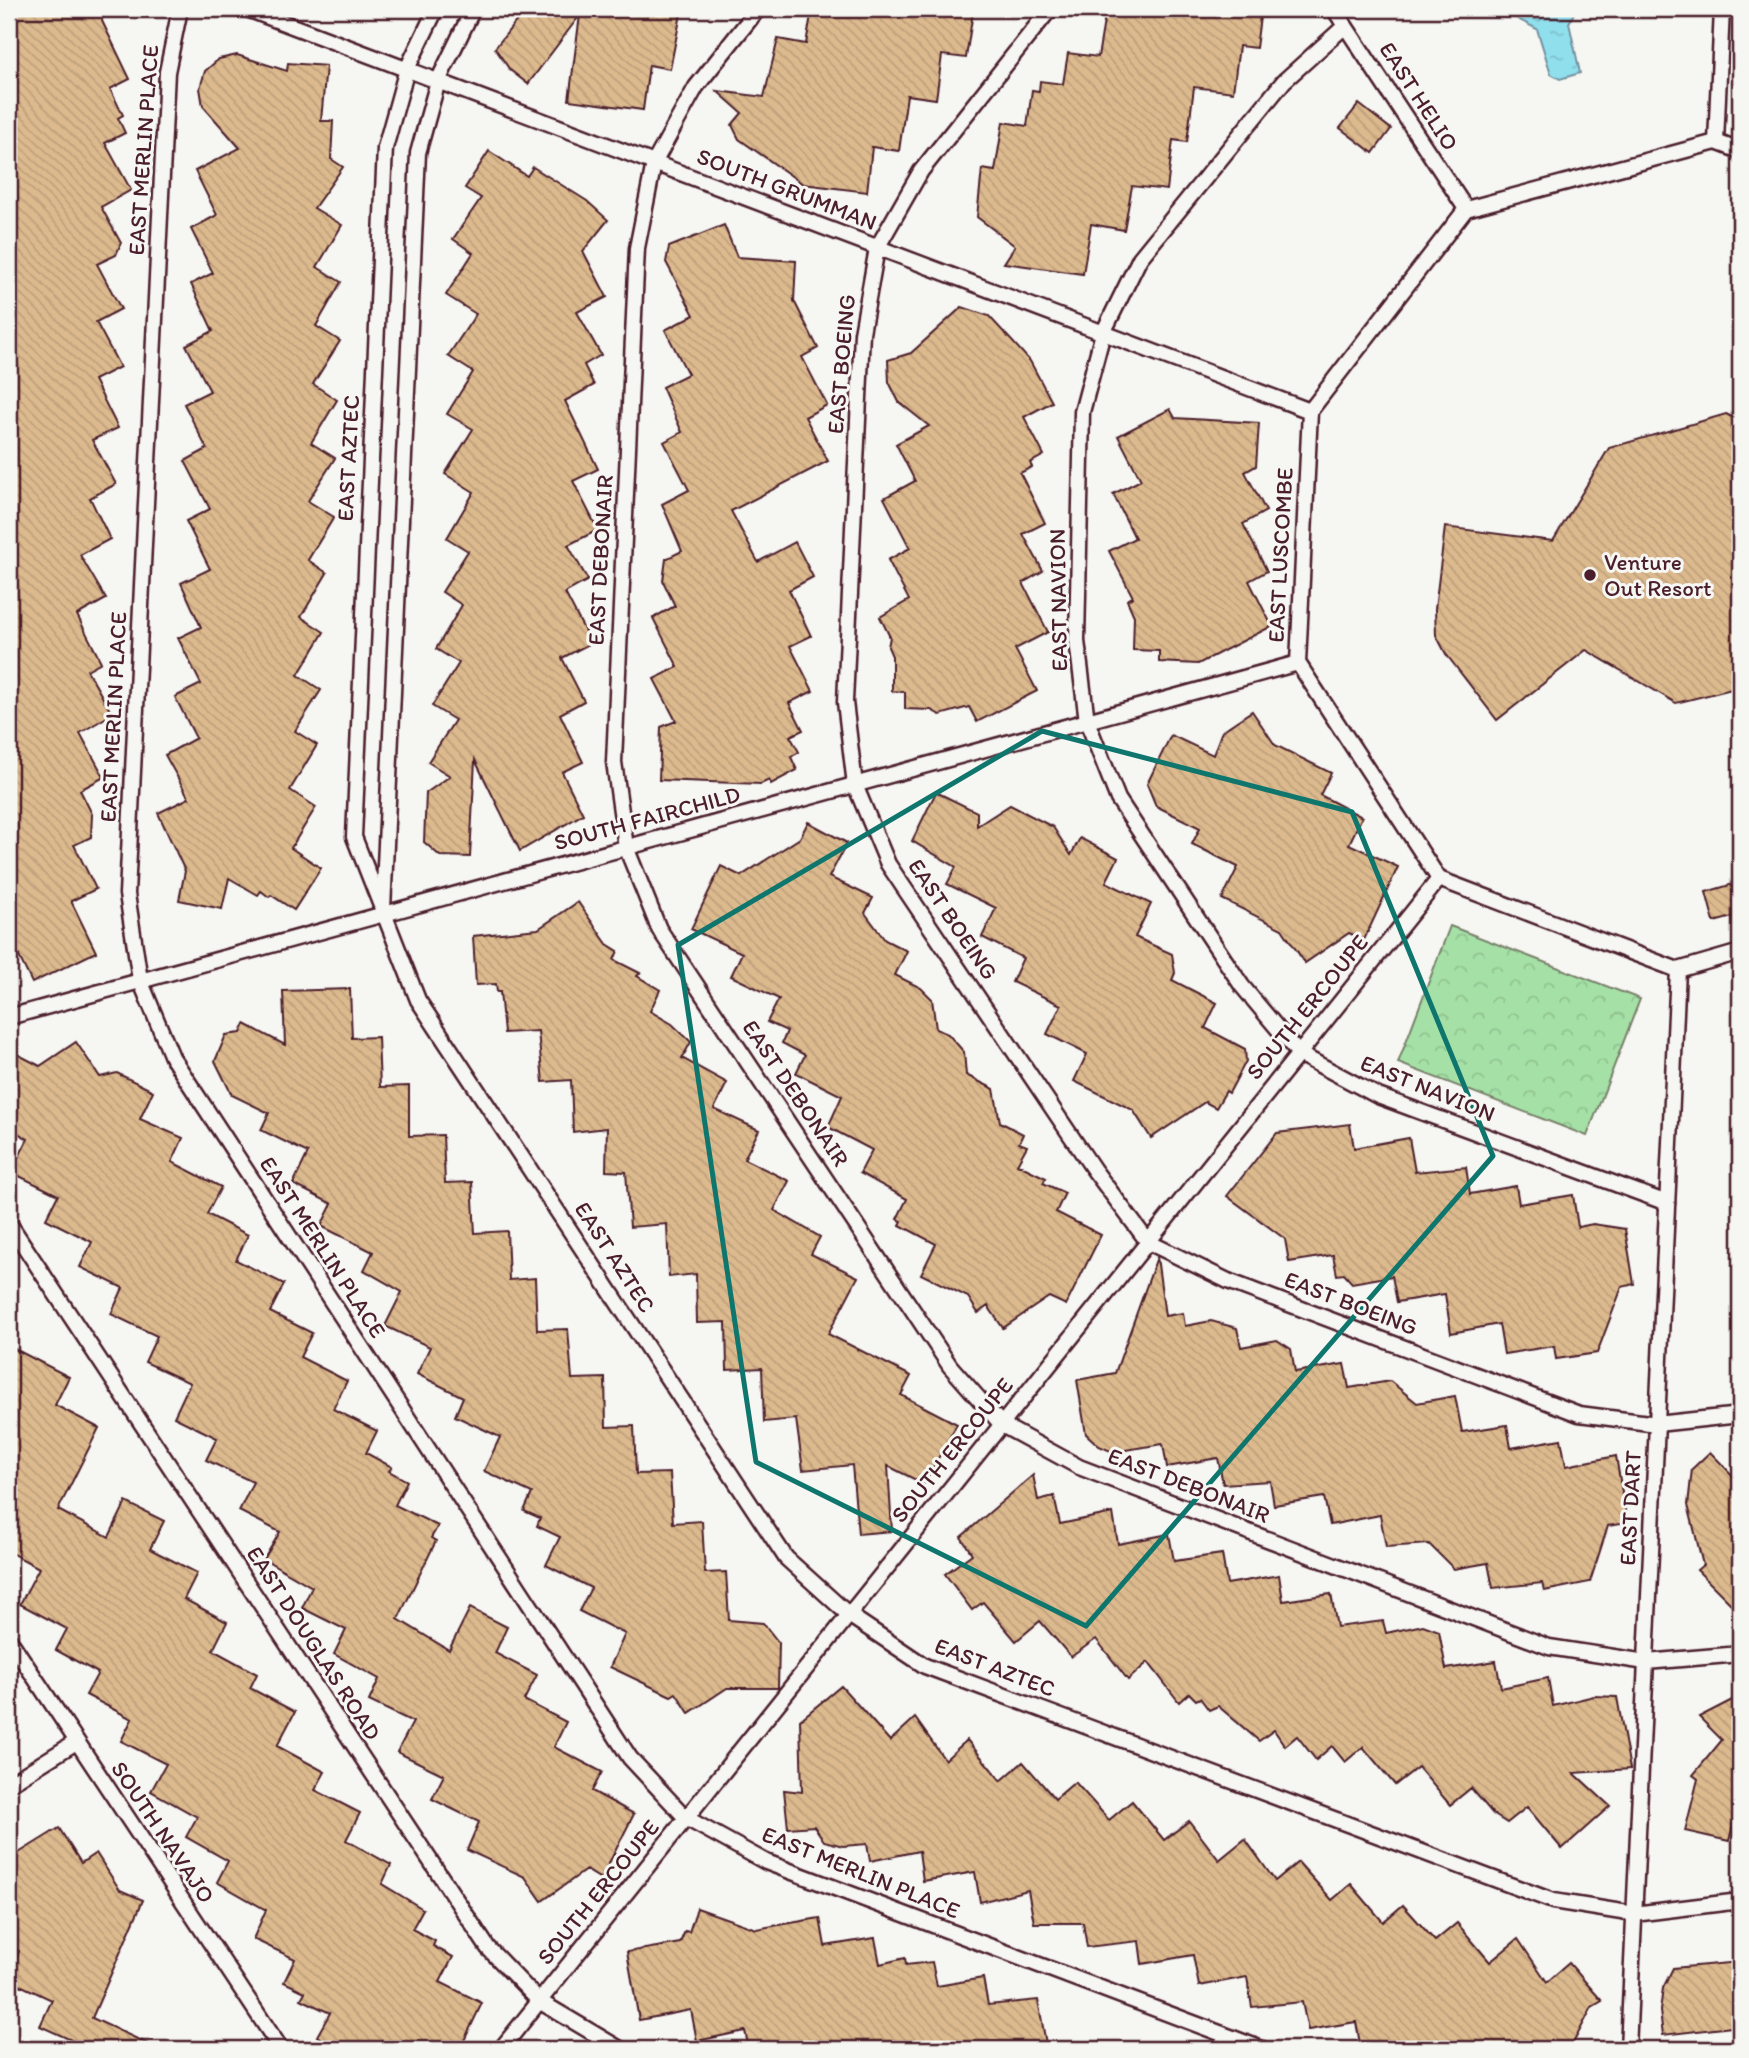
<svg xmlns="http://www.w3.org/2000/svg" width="1749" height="2058" font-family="Itim,sans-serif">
<defs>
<pattern id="forest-crowns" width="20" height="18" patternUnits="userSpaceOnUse" patternTransform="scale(1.75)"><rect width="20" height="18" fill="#a5e1a7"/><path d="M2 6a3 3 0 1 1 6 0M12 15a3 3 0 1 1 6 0" fill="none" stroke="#90c190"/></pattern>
<pattern id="water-ripples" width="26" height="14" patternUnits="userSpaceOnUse" patternTransform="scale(1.75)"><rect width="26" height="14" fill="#90dfed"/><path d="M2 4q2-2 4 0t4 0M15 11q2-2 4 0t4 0" fill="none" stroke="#7ebfcb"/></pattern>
<pattern id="building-back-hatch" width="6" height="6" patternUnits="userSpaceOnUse" patternTransform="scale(1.75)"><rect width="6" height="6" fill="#dcba8e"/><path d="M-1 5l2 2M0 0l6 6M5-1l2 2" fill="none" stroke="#be9f7b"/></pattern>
</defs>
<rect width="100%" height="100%" fill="#f6f6f2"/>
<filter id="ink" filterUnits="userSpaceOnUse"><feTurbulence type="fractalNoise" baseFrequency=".0143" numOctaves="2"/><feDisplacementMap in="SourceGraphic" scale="14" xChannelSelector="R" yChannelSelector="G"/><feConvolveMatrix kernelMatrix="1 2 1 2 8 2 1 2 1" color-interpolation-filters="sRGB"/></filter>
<g filter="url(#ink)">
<!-- forest -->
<polygon fill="url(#forest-crowns)" stroke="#788069" stroke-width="2" points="1450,926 1640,999 1587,1136 1398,1063"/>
<!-- water -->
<polygon fill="url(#water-ripples)" stroke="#74929f" stroke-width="2" points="1507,9 1576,9 1569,23 1580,73 1560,79 1551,74 1537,29 1508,14"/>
<!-- building -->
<g fill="url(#building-back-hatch)" stroke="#4a1f2b" stroke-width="2">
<polygon points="9,9 103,9 102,21 130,79 110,89 123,115 118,118 125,133 105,143 131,190 101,207 121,243 116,255 97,264 121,309 96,322 120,367 94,380 118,428 92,440 116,484 90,498 110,539 80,555 106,599 77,615 101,662 87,670 112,714 80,733 104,777 80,790 92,814 91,837 74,845 96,889 71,901 96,952 32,983 9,936"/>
<polygon points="526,9 682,9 670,69 649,65 643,110 569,100 580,15 528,84 510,70 495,48"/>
<polygon points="812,9 949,9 973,12 966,58 942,55 936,99 907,95 899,151 872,147 867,192 803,184 739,139 732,125 742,113 717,91 764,97 778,39 806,44"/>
<polygon points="1106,9 1261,9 1256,48 1239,46 1233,92 1194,87 1187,142 1173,140 1167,190 1132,186 1124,230 1091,224 1083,274 1004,263 1015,246 977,217 982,169 995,171 1003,122 1027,126 1032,90 1039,91 1040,81 1063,84 1068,53 1098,57"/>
<polygon points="237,55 287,71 288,63 326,66 321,121 333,121 331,159 343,167 314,208 342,225 317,267 341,282 316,326 340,341 313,384 337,400 311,443 335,458 308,501 334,517 308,560 327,573 301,617 324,632 298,675 321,690 295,731 317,745 290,790 316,807 291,848 321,868 294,910 271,895 269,897 261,891 258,895 229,878 222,909 179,900 185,871 158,813 189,798 165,755 196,738 175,697 201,684 178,638 201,627 181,583 210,569 186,521 210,509 185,461 207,449 184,404 210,391 186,345 213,331 191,284 213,273 191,229 217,215 195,171 240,148 203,106 200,88 205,71 219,59"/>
<polygon points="1359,104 1391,129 1373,153 1340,128"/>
<polygon points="489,151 527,176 533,167 587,201 608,220 583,251 607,297 577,312 601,355 584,365 594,385 565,401 598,469 573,481 598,530 568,545 588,580 565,593 591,643 562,658 584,701 560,714 583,762 562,772 583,814 520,851 475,760 470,857 440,856 424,842 426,793 450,776 428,762 455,720 432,706 459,663 436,649 462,605 442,592 468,551 447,538 474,492 445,474 473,429 447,414 473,372 448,356 476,314 446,295 473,253 453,239 481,198 465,188"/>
<polygon points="724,225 737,257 796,261 794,301 818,348 802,357 827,405 805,417 828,461 731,511 758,562 795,542 813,577 789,590 811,636 790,646 813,691 789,703 803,730 790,736 799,752 791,757 797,770 771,784 769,780 761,784 659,780 661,727 676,721 654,679 678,667 653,618 675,606 663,581 666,559 682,551 662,504 689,490 664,442 682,432 662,387 688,374 665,330 694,315 666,262 669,247"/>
<polygon points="962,307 989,316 1030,361 1052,402 1024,417 1044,455 1030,463 1032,467 1020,473 1045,523 1023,534 1043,571 1023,583 1048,632 1015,649 1037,691 977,722 969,707 940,715 931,710 905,709 905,692 892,691 892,656 888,647 890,637 880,617 909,600 888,560 910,548 884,498 915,481 896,444 929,426 899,402 889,382 888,360 911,353"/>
<polygon points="1170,409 1175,418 1259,423 1256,466 1245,472 1266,511 1243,524 1267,571 1249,581 1272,626 1198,664 1159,662 1159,651 1133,650 1134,616 1127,600 1133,597 1109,551 1135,538 1113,494 1141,480 1118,436"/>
<polygon points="1726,414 1740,421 1740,687 1676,703 1586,650 1497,720 1446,654 1436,635 1435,609 1445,527 1553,541 1609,448"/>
<polygon points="1252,711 1275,745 1331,773 1320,795 1362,817 1349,844 1398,867 1364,940 1349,933 1305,963 1282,929 1222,899 1238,867 1192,844 1200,828 1156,806 1147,784 1171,735 1213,755 1222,731"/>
<polygon points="936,792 977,812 977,826 1010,805 1053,827 1071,855 1080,838 1118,858 1106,882 1151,904 1135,937 1172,954 1175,973 1172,980 1217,1003 1205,1028 1245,1049 1246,1061 1229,1093 1226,1091 1216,1108 1205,1102 1151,1138 1133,1110 1074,1081 1087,1054 1047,1034 1061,1005 1012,982 1023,958 982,937 996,908 947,884 956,867 912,841"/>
<polygon points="808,822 847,843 829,877 873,898 865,913 885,940 907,951 895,975 921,988 932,999 936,1029 948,1034 964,1052 966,1075 994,1089 1000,1122 1023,1134 1019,1143 1027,1146 1017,1164 1046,1178 1043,1183 1065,1193 1056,1212 1101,1235 1066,1305 1049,1297 1003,1328 988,1306 978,1313 968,1297 921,1274 936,1244 900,1225 902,1221 897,1219 907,1199 860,1173 872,1150 828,1127 842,1096 796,1073 805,1055 782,1043 787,1031 767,1022 779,999 731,976 742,953 691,929 721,866 741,876 800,838"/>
<polygon points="1740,882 1740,915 1714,922 1706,892"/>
<polygon points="578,902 607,944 618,951 614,960 640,973 637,976 660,990 650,1011 672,1024 691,1042 682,1058 727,1083 714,1109 759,1130 744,1159 789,1181 774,1210 820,1237 811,1254 858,1277 828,1334 911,1376 901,1395 957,1424 924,1484 888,1466 892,1531 858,1534 852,1465 803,1470 796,1419 764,1422 762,1368 727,1370 726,1322 697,1323 696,1274 669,1277 667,1224 630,1227 626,1172 606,1171 607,1128 573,1132 571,1080 543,1082 538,1031 504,1033 500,992 497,992 496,984 476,985 473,936 538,929"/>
<polygon points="350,989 352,1038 378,1037 380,1087 409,1086 409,1136 443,1135 445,1183 472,1182 475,1233 507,1231 509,1280 535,1278 537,1330 568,1329 572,1379 605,1378 606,1427 634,1426 636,1474 670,1473 673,1523 702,1521 705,1573 726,1572 729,1620 763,1623 779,1643 778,1688 727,1688 689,1713 676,1693 671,1696 610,1667 625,1634 579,1611 591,1588 546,1565 560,1537 537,1526 540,1518 524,1511 532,1493 484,1471 500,1437 455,1416 463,1397 417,1374 430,1347 385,1326 402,1292 364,1270 373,1252 321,1226 332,1204 293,1184 308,1153 261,1130 269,1113 232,1095 215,1061 226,1035 241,1033 245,1024 285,1045 283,991"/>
<polygon points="76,1042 100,1077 117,1073 153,1091 140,1119 183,1138 172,1162 221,1187 207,1214 248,1235 236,1260 284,1284 270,1312 312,1333 300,1357 347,1381 333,1409 377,1431 366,1453 392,1467 389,1471 407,1481 395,1505 438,1526 431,1538 436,1541 398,1619 449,1650 470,1608 507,1627 495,1653 537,1675 524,1700 566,1722 554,1747 602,1772 592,1791 634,1814 601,1879 586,1870 542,1901 525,1877 467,1850 479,1822 432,1799 444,1775 397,1752 413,1722 369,1701 379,1679 334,1654 346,1630 302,1608 312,1587 264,1559 280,1532 239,1511 253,1482 206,1460 217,1438 174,1417 190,1383 145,1362 157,1336 111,1314 123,1288 80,1267 92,1242 46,1219 58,1195 11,1172 28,1139 9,1128 9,1050 40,1066"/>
<polygon points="1350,1124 1354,1148 1409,1138 1415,1172 1466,1167 1470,1194 1516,1186 1519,1204 1573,1195 1578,1227 1593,1224 1625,1229 1634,1284 1622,1287 1597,1353 1556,1359 1554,1346 1504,1354 1499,1324 1451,1333 1445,1294 1397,1302 1392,1276 1352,1283 1344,1274 1337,1275 1333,1255 1289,1262 1285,1239 1227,1196 1277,1133"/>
<polygon points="1157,1257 1165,1316 1183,1313 1185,1326 1211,1321 1237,1328 1241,1347 1277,1340 1291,1349 1295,1372 1344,1364 1349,1388 1390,1381 1417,1403 1455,1396 1462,1432 1507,1425 1511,1448 1561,1439 1566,1466 1616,1456 1627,1523 1608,1526 1590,1582 1544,1591 1542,1583 1493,1588 1488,1563 1454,1569 1429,1544 1386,1547 1380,1515 1330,1525 1324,1497 1274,1505 1270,1481 1223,1484 1218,1458 1167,1467 1163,1444 1113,1452 1099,1446 1086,1434 1077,1380 1115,1373"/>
<polygon points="9,1346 69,1377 55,1405 99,1428 58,1510 109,1537 126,1502 164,1521 150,1549 197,1573 184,1599 227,1622 213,1650 257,1674 250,1688 295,1712 277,1746 325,1772 315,1790 360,1813 346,1840 391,1865 382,1884 423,1909 412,1929 435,1941 433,1946 453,1957 440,1982 482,2003 460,2049 341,2049 317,2036 330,2013 301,1999 305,1992 284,1982 295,1959 253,1939 266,1910 217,1882 228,1861 186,1837 197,1817 151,1791 166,1764 121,1741 132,1719 86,1695 98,1673 56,1650 67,1629 20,1604 39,1568 9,1552"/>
<polygon points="1710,1452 1740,1483 1740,1613 1697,1570 1703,1565 1688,1505 1692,1469"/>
<polygon points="1033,1475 1038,1500 1054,1496 1060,1524 1113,1513 1118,1544 1169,1534 1174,1561 1222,1554 1227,1584 1279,1575 1283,1601 1331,1594 1337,1627 1383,1621 1386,1633 1423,1625 1439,1631 1446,1669 1496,1661 1501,1688 1548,1678 1553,1706 1594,1696 1617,1697 1630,1769 1574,1773 1610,1806 1562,1849 1527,1807 1507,1823 1493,1814 1471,1788 1450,1805 1418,1767 1395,1785 1363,1747 1345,1762 1332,1746 1316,1760 1297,1736 1285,1746 1274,1730 1259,1741 1218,1706 1209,1710 1200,1698 1196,1700 1189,1693 1179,1702 1148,1662 1128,1680 1096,1639 1071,1657 1040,1621 1016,1641 983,1602 972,1610 945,1574 972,1554 961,1537"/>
<polygon points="841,1686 890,1741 915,1718 945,1760 967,1740 1001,1781 1023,1762 1055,1799 1075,1782 1109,1820 1132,1801 1164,1840 1189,1821 1219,1860 1245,1839 1275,1881 1298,1862 1332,1900 1351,1884 1383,1922 1403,1905 1435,1941 1457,1923 1490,1962 1518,1939 1547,1982 1569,1963 1602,2001 1592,2007 1570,2049 1361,2049 1356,2022 1308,2030 1302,2002 1252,2007 1247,1977 1199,1986 1193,1955 1142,1964 1139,1941 1087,1947 1083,1923 1034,1923 1028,1890 980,1902 975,1872 923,1881 919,1851 870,1861 867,1844 843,1846 824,1841 814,1826 788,1828 784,1790 802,1792 800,1720"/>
<polygon points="1740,1696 1740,1819 1735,1817 1729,1841 1685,1831 1698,1779 1693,1775 1722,1740 1699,1717"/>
<polygon points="59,1828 81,1863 96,1853 120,1890 143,1900 92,2018 159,2049 91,2049 40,2026 52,2000 9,1980 19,1951 9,1947 9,1859"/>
<polygon points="697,1908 756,1929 820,1918 825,1946 875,1938 880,1964 905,1958 906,1965 932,1962 937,1986 983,1978 988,2005 1038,2000 1047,2049 749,2049 745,2031 697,2041 691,2010 639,2020 627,1952 680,1943 685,1931 689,1932"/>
<polygon points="1740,1962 1740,2026 1663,2035 1660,2011 1663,1988 1673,1968"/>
</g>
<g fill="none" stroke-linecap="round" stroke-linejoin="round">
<defs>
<g id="service">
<polyline points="180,9 167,72 127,894 140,980 172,1057 630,1758 686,1818 766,1862 1262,2049"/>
<polyline points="247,9 1310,411"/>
<polyline points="436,9 407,69 385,148 354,837 418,1000 786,1558 849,1615 925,1666 1553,1901 1634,1914 1740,1901"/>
<polyline points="758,9 696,87 654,163 637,248 614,762 626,847 659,929 950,1366 1002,1425 1079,1467 1549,1647 1646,1662 1740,1654"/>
<polyline points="1050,9 921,171 877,248 862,333 845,702 855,785 888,864 1094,1170 1148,1242 1228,1281 1579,1414 1657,1424 1740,1415"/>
<polyline points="1334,9 1466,209"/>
<polyline points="1345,26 1284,81 1140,258 1103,333 1082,412 1077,641 1087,721 1118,799 1242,986 1299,1054 1378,1096 1667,1203"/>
<polyline points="1716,142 1722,9"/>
<polyline points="1740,151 1716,142 1466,209 1310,411 1298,663 1439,879 1678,970 1740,952"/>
<polyline points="383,909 418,153 438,81 473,9"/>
<polyline points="9,1017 1298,663"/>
<polyline points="9,1223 488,1948 539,2001 620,2049"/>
<polyline points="9,1639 281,2049"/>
<polyline points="9,1784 76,1742"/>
<polyline points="501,2049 1439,879"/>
<polyline points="1628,2049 1678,970"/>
</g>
</defs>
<!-- service casing -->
<use href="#service" stroke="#4a1f2b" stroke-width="19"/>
<!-- service -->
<use href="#service" stroke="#f6f6f2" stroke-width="14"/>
</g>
</g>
<!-- marked area -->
<path fill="none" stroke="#0f766e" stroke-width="5" stroke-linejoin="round" d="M1042,731L1352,812L1493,1156L1086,1626L756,1462L678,945Z"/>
<!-- markers -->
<circle fill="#4a1f2b" stroke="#f6f6f2" stroke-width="2.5" cx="1590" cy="575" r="7"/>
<g text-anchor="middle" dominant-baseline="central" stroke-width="6" stroke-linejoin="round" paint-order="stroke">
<!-- street labels -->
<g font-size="23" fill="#4a1f2b" stroke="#f6f6f2">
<text transform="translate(1419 96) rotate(57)">EAST HELIO</text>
<text transform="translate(143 150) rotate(-86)">EAST MERLIN PLACE</text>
<text transform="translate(787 189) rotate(21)">SOUTH GRUMMAN</text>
<text transform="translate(841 364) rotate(-85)">EAST BOEING</text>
<text transform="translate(348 458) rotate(-87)">EAST AZTEC</text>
<text transform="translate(1280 555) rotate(-87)">EAST LUSCOMBE</text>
<text transform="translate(600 560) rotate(-87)">EAST DEBONAIR</text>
<text transform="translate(1058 600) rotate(-91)">EAST NAVION</text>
<text transform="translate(113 717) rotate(-87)">EAST MERLIN PLACE</text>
<text transform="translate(647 818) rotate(-15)">SOUTH FAIRCHILD</text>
<text transform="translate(953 919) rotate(56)">EAST BOEING</text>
<text transform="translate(1307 1007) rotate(-51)">SOUTH ERCOUPE</text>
<text transform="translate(1428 1088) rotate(22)">EAST NAVION</text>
<text transform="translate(796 1093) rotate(56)">EAST DEBONAIR</text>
<text transform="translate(323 1247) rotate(57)">EAST MERLIN PLACE</text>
<text transform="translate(615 1257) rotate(57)">EAST AZTEC</text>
<text transform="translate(1351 1303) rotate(21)">EAST BOEING</text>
<text transform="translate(952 1450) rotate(-51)">SOUTH ERCOUPE</text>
<text transform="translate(1189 1485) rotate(21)">EAST DEBONAIR</text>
<text transform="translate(1630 1508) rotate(-87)">EAST DART</text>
<text transform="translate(314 1643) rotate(57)">EAST DOUGLAS ROAD</text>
<text transform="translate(995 1667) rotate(21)">EAST AZTEC</text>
<text transform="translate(163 1832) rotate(56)">SOUTH NAVAJO</text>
<text transform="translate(861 1872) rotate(22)">EAST MERLIN PLACE</text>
<text transform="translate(598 1892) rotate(-51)">SOUTH ERCOUPE</text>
</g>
<!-- poi labels -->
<g font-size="23" fill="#4a1f2b" stroke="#f6f6f2" text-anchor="start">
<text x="1604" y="562">Venture<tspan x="1604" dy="26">Out Resort</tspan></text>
</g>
</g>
<!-- margin -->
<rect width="1749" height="2058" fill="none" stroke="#f6f6f2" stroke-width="35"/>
<rect x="18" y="18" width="1714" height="2023" fill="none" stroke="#4a1f2b" stroke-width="2.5" filter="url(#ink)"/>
</svg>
